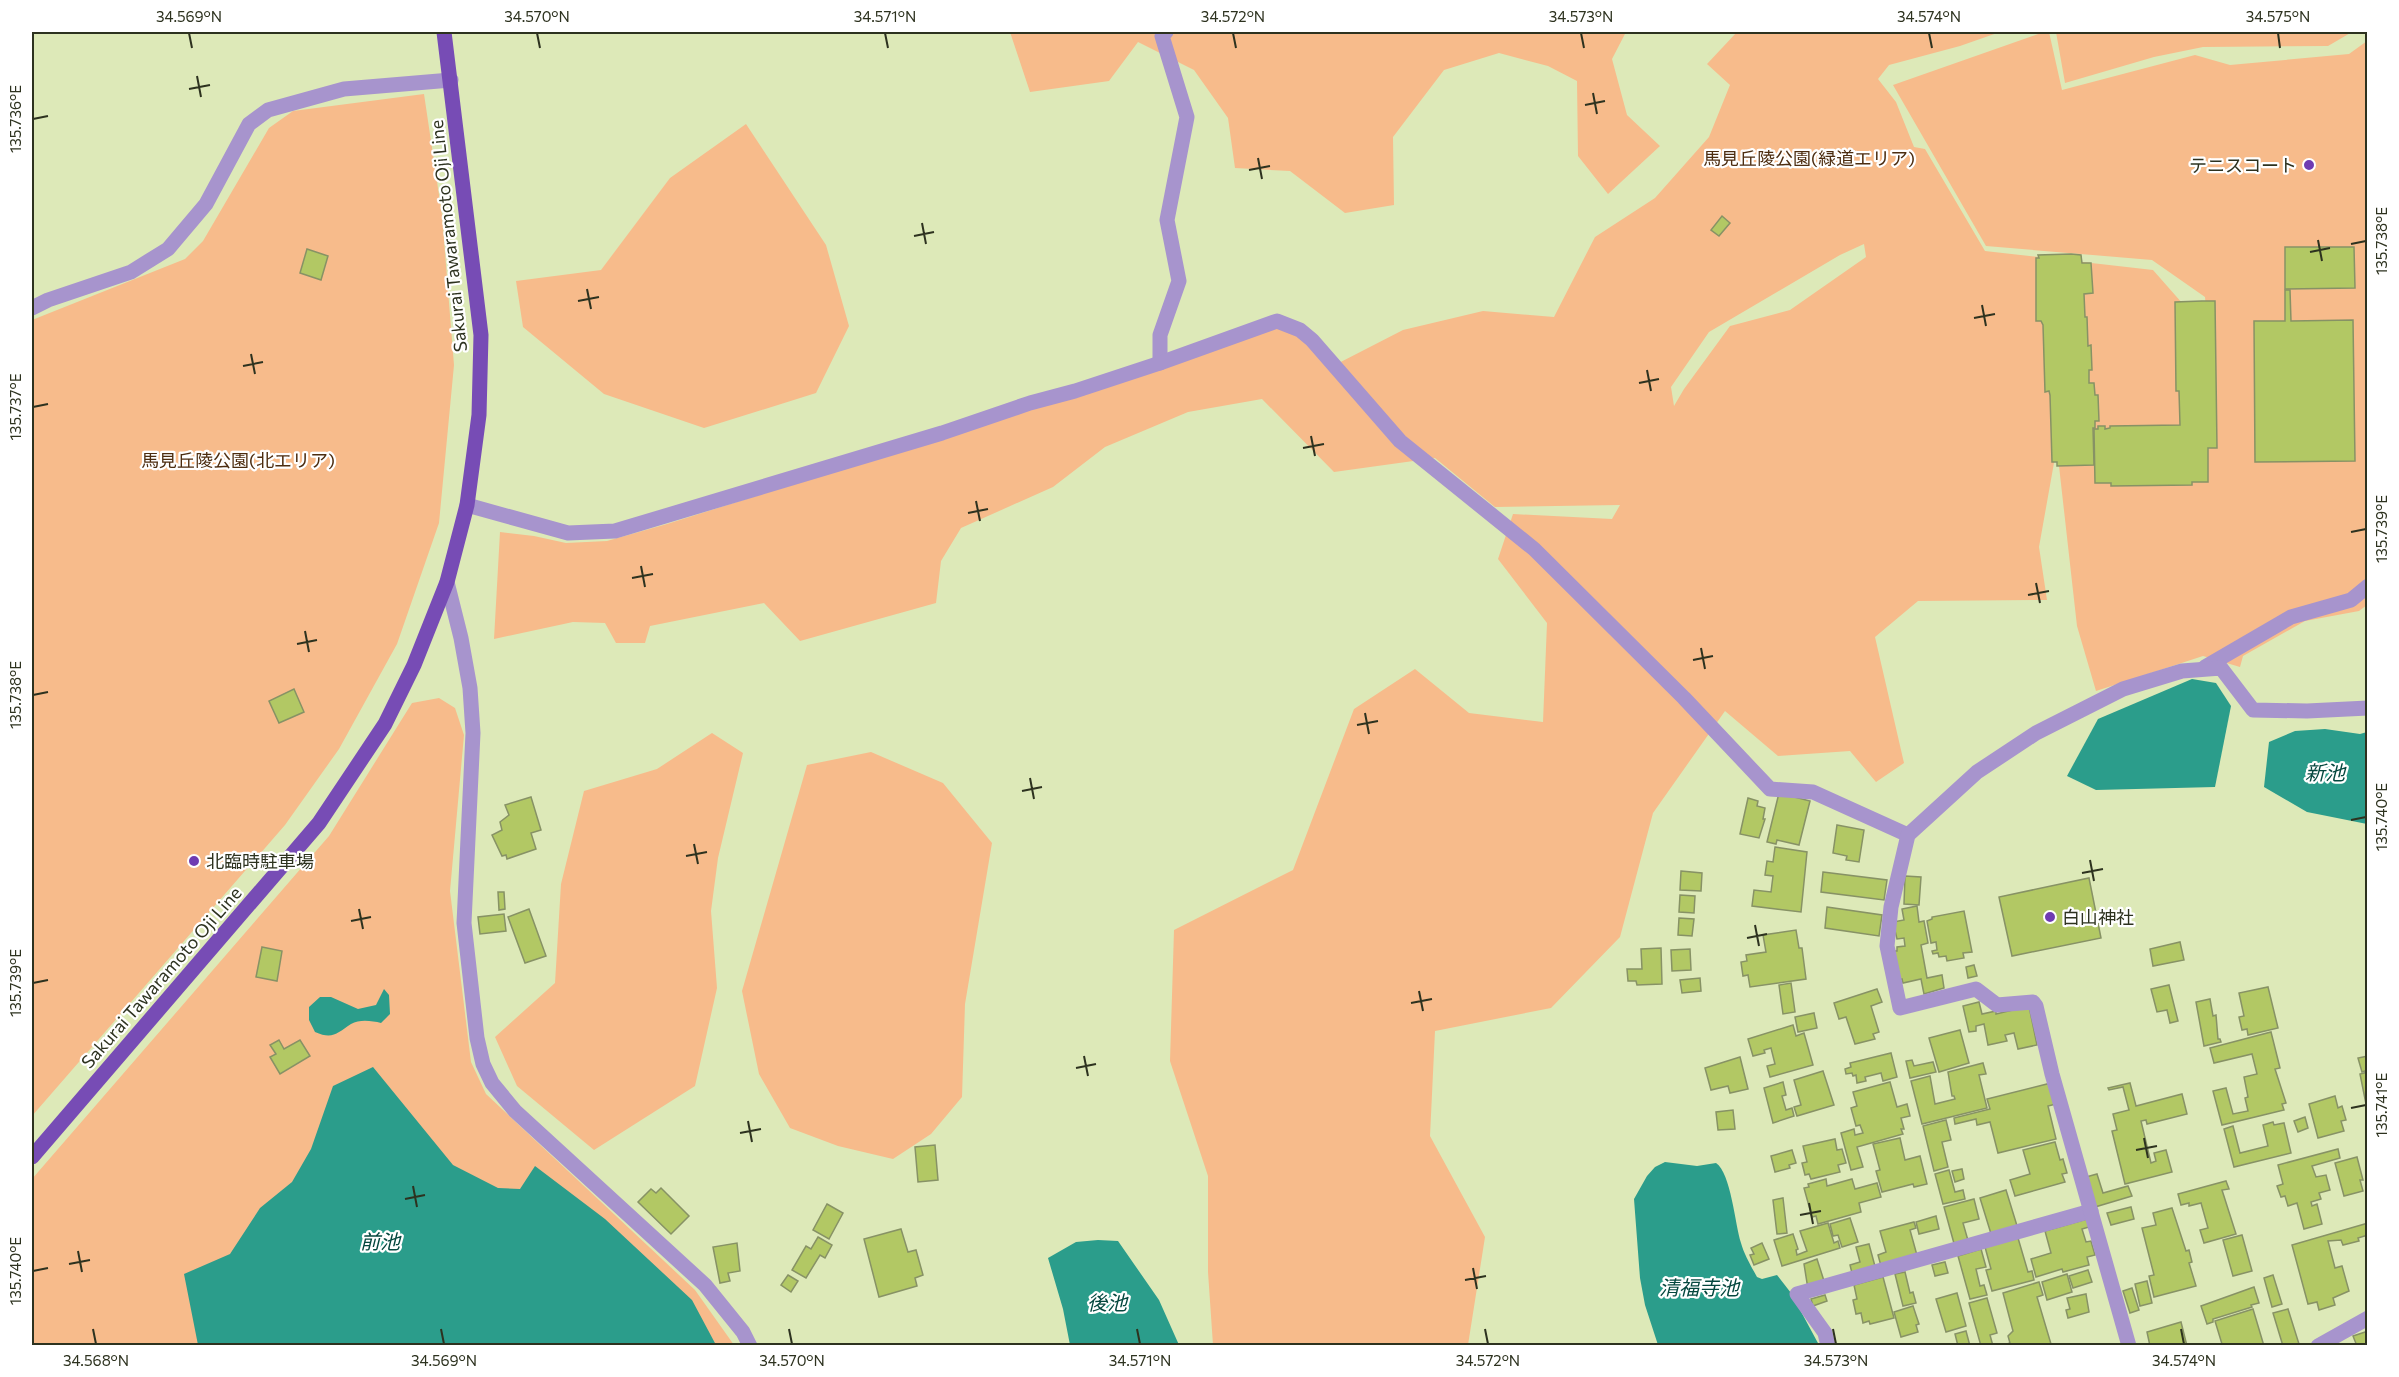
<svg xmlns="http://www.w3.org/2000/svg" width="2399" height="1377" font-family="Commissioner,'Noto Sans JP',sans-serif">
<rect width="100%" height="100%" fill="#dde9b8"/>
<!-- green -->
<g fill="#f7bb8b" fill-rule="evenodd">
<polygon points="1010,32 1626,32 1612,59 1627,115 1660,146 1608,194 1578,156 1577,81 1548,66 1499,53 1444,70 1393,137 1394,205 1345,213 1290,171 1235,168 1228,118 1194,70 1138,42 1109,81 1030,92"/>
<path d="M1737,32H2000L1960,46L1889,65L1878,79L1896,102L1914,147L1925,149L1985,251L2153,270L2190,312L2203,435L2162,451L2057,446L2039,547L2047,600L1918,601L1875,637L1904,763L1876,782L1850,751L1778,756L1725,711L1653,813L1620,937L1551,1008L1435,1031L1430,1136L1485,1237L1468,1345H1213L1208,1272V1176L1170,1061L1174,930L1293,870L1354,709L1415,669L1469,713L1543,722L1547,623L1498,559L1513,514L1612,519L1620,505L1495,507L1435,458L1334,472L1262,399L1188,412L1105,447L1053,487L961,528L941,561L936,603L800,641L764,603L650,626L645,643H616L605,623L573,622L494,639L500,532L534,536L566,543L607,541L667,524L978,426L1277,328L1297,334L1329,368L1403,330L1483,311L1554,317L1595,237L1655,198L1709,137L1730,85L1707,64ZM1864,244L1866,257L1790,310L1730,326L1684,389L1674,406L1671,387L1709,332L1840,255Z"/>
<polygon points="2044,32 2049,32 2062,90 2195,55 2230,65 2349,54 2367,41 2367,605 2359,611 2305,621 2243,656 2240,667 2203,656 2096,691 2077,626 2059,466 2080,452 2190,461 2217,444 2205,297 2152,260 1986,246 1893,85"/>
<polygon points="2056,32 2352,32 2328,46 2203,47 2154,57 2065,83"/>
<polygon points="424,94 442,215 454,365 439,523 397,644 339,749 285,825 32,1116 32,320 185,259 203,241 269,128 293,111"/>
<polygon points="746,124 826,245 849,326 816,393 704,428 604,394 523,327 516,281 601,270 670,178"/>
<polygon points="439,698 455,708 464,735 450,891 471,1062 486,1094 695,1290 734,1345 32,1346 32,1179 329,836 412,703"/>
<polygon points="712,733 743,753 718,858 711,911 717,988 695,1086 594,1150 517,1086 495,1037 555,983 561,884 584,791 657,769"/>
<polygon points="871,752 943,783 992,843 965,1004 962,1097 931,1134 893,1159 838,1146 790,1128 759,1074 742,991 807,765"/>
</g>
<!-- water -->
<g fill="#2b9d8b">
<polygon points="2192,679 2216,683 2231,706 2215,787 2096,790 2067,776 2098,719"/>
<polygon points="2325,729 2360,734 2367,732 2367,824 2307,812 2264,787 2269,742 2295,731"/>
<path d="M384,989L389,995L390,1014L381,1023C372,1021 360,1019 351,1024C337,1033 333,1040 315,1032L309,1020V1007L320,997H331L358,1009L376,1005Z"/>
<polygon points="373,1067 453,1165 498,1188 520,1189 535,1166 605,1219 692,1300 716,1345 198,1345 184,1274 230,1254 260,1208 292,1182 311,1149 333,1086"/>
<path d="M1665,1162L1697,1166L1716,1163C1731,1173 1735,1224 1741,1243C1744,1254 1751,1266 1757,1277L1762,1279L1777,1275L1791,1293L1819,1345H1658L1645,1305L1640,1278L1634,1199L1647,1176L1655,1167Z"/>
<polygon points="1098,1240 1118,1241 1159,1300 1179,1345 1070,1345 1063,1309 1048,1258 1076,1242"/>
</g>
<!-- building -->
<g fill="#b2c864" stroke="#879265" stroke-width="1.5">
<polygon points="1722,216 1730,223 1719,236 1711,230"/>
<polygon points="2285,247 2354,247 2355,288 2285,289"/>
<polygon points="307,249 328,256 321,280 300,273"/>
<polygon points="2071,254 2081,255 2082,263 2091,263 2093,293 2084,294 2085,317 2087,317 2088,346 2091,345 2092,370 2089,370 2089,383 2094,383 2095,395 2098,395 2099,421 2095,421 2095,428 2093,428 2094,465 2057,466 2057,462 2052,462 2050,395 2049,391 2045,392 2043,325 2041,321 2036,321 2036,258 2039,258 2038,255"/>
<polygon points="2285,290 2290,290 2291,321 2353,320 2355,461 2255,462 2254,321 2285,321"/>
<polygon points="2202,301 2215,301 2217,448 2208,448 2208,482 2192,482 2192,485 2111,486 2111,483 2095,483 2094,429 2098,429 2098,426 2105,426 2105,429 2110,428 2110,426 2180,425 2179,391 2176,391 2175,302"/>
<polygon points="294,689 304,712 279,723 269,701"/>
<polygon points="1779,793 1810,801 1799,845 1777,840 1776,844 1767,842"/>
<polygon points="531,797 541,830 531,833 536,849 507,859 506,855 502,856 492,835 502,830 500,822 509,815 505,805"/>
<polygon points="1748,798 1758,801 1757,806 1765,808 1763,819 1765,819 1759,838 1740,834"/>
<polygon points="1837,825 1864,830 1859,862 1846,860 1847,856 1833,853"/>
<polygon points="1775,847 1807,852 1801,912 1752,906 1754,890 1771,892 1773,876 1765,875 1767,861 1773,862"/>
<polygon points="1681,871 1702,873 1701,891 1680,890"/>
<polygon points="1823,872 1887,880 1884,900 1821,892"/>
<polygon points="1905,876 1921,877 1919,905 1904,904"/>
<polygon points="2089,878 2101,938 2012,956 1999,897"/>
<polygon points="498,892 504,892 505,909 499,910"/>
<polygon points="1680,895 1695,896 1694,913 1679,912"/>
<polygon points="1917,906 1919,922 1924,921 1928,943 1921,945 1927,978 1942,975 1944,988 1924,994 1921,979 1903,983 1902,979 1899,980 1894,951 1897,951 1897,947 1905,946 1904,938 1897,939 1893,922 1904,920 1902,909"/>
<polygon points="1827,907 1882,915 1879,936 1825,928"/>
<polygon points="529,909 546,956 525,963 508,917"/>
<polygon points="1964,911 1972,952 1963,953 1964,958 1947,961 1946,956 1939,957 1938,953 1933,954 1932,951 1937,950 1936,942 1931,943 1927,921 1932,919 1932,917"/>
<polygon points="504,914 506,931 480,934 478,917"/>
<polygon points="1679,918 1694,919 1692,936 1678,935"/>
<polygon points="1796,930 1799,948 1802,948 1806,979 1750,987 1748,975 1743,976 1741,962 1747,961 1746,955 1766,952 1763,935"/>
<polygon points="2180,942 2184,960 2153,966 2150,949"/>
<polygon points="262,947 282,951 277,981 256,977"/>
<polygon points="1661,948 1662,984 1637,985 1636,981 1628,981 1627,969 1642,969 1641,949"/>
<polygon points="1690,949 1691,970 1672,971 1671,950"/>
<polygon points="1974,965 1977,976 1968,978 1966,967"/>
<polygon points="1700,978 1701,991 1682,993 1680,980"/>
<polygon points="1791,983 1795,1012 1783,1014 1779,985"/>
<polygon points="2169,985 2178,1021 2170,1023 2167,1010 2157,1012 2151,989"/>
<polygon points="2268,987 2278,1028 2248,1035 2247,1029 2242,1030 2239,1017 2244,1016 2239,993"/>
<polygon points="1877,989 1882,1002 1871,1006 1879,1032 1873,1034 1875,1039 1855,1044 1846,1017 1839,1019 1834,1003"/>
<polygon points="2210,999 2213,1016 2216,1015 2218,1039 2220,1039 2221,1042 2204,1046 2196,1002"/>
<polygon points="1979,1002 1982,1014 1996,1011 1996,1014 2029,1006 2037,1045 2018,1049 2014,1033 2005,1035 2007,1041 1988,1045 1984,1024 1976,1026 1976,1031 1969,1032 1963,1006"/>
<polygon points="1814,1013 1817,1028 1798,1032 1795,1017"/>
<polygon points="1793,1025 1796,1036 1804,1033 1813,1065 1770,1077 1767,1066 1775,1064 1771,1048 1764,1050 1765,1053 1753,1056 1748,1039"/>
<polygon points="1960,1030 1969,1063 1939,1072 1929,1038"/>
<polygon points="2271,1032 2280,1068 2275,1069 2286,1103 2282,1104 2284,1110 2222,1125 2213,1091 2226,1088 2233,1114 2248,1111 2245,1098 2248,1097 2244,1077 2257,1074 2252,1054 2214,1063 2210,1048"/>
<polygon points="279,1040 284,1049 300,1040 310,1056 280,1074 270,1057 276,1054 270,1045"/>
<polygon points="1891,1053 1897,1077 1883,1081 1881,1073 1865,1077 1866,1081 1857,1083 1856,1075 1853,1076 1852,1073 1846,1074 1845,1069 1851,1067 1850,1063"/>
<polygon points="2368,1056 2368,1070 2362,1072 2358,1058"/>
<polygon points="1740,1057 1748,1089 1730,1093 1728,1086 1711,1090 1705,1068"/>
<polygon points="1912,1060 1914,1066 1933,1062 1936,1072 1910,1078 1906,1061"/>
<polygon points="1983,1063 1986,1074 1979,1075 1987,1108 1922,1124 1911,1081 1930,1076 1935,1104 1955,1099 1954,1096 1952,1096 1948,1072"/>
<polygon points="1823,1071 1834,1105 1797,1116 1794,1107 1801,1105 1794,1080"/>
<polygon points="2368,1072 2368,1104 2366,1104 2360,1074"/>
<polygon points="1783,1082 1786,1095 1782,1096 1786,1110 1792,1108 1794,1116 1773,1123 1764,1088"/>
<polygon points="1890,1082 1897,1107 1907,1104 1910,1116 1901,1118 1904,1129 1901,1129 1903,1134 1857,1147 1863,1167 1851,1170 1841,1133 1854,1129 1855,1135 1863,1133 1860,1125 1856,1126 1851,1108 1857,1106 1853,1092"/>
<polygon points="2051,1083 2056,1104 2048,1106 2056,1139 1998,1153 1990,1122 1977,1125 1976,1119 1955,1124 1954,1118 1990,1109 1987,1099"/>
<polygon points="2130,1083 2136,1106 2182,1094 2187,1114 2147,1124 2146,1120 2141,1121 2151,1163 2156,1161 2154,1153 2166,1150 2172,1172 2125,1184 2112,1131 2117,1130 2113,1114 2129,1110 2123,1087 2109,1090 2108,1088"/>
<polygon points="2335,1096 2338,1108 2342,1106 2346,1120 2341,1121 2344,1131 2318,1138 2309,1104"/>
<polygon points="1733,1110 1735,1129 1718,1130 1716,1112"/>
<polygon points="2305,1117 2308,1128 2298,1132 2294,1121"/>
<polygon points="1946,1120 1951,1140 1942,1142 1948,1167 1934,1171 1923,1126"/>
<polygon points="2273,1122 2274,1125 2284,1123 2291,1153 2234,1167 2224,1129 2233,1126 2240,1153 2268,1146 2263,1125"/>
<polygon points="1900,1138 1905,1160 1920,1156 1927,1184 1914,1187 1913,1184 1882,1192 1876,1171 1880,1170 1873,1144"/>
<polygon points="1835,1139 1837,1150 1842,1149 1846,1163 1838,1165 1840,1172 1811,1179 1809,1174 1805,1175 1802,1163 1807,1162 1803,1146"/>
<polygon points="2055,1142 2060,1160 2063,1159 2067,1173 2062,1174 2065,1182 2015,1196 2010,1180 2030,1174 2023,1150"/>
<polygon points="935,1145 938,1180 918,1182 915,1147"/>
<polygon points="2338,1149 2340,1158 2312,1166 2316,1177 2326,1175 2330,1190 2319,1193 2321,1199 2311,1202 2312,1206 2317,1204 2322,1224 2304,1229 2297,1203 2288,1206 2285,1196 2281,1197 2277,1186 2283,1184 2278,1165"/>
<polygon points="1792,1150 1796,1163 1789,1165 1790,1168 1775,1172 1771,1156"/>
<polygon points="2357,1157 2363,1180 2360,1180 2363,1191 2344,1196 2335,1163"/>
<polygon points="1962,1169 1964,1179 1955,1182 1952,1171"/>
<polygon points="1949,1170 1955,1192 1963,1190 1965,1199 1943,1204 1935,1174"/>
<polygon points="2097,1174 2103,1193 2128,1186 2132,1196 2095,1207 2086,1177"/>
<polygon points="1826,1179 1827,1186 1852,1179 1855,1189 1877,1183 1881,1197 1859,1203 1861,1212 1818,1224 1816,1216 1812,1217 1804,1188 1809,1187 1808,1184"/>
<polygon points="2226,1181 2229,1189 2222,1190 2236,1234 2204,1243 2200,1230 2208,1228 2201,1203 2189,1206 2189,1203 2181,1205 2178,1194"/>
<polygon points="661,1188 689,1216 671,1234 638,1202 651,1189 656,1193"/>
<polygon points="2006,1190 2018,1229 1992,1237 1980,1198"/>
<polygon points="1783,1198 1787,1233 1777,1234 1773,1200"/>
<polygon points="1974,1199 1979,1219 1963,1223 1969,1244 1955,1247 1944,1207"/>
<polygon points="827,1204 843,1213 829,1239 813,1230"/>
<polygon points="2131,1207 2134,1219 2111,1225 2107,1213"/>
<polygon points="2172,1208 2186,1251 2189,1250 2192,1262 2189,1263 2196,1286 2154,1297 2149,1276 2154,1275 2142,1228 2156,1225 2153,1213"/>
<polygon points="1936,1216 1939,1229 1919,1234 1916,1222"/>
<polygon points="1850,1218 1858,1242 1842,1247 1838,1235 1833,1236 1830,1224"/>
<polygon points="2087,1219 2089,1227 2082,1229 2086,1242 2091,1241 2095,1255 2087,1257 2089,1265 2063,1272 2062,1269 2036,1277 2031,1259 2051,1253 2045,1231"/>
<polygon points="1914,1222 1916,1228 1910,1230 1918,1259 1881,1266 1878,1255 1886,1252 1880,1231"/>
<polygon points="1828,1223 1834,1243 1838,1241 1840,1248 1782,1266 1774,1240 1793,1234 1798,1249 1796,1250 1797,1255 1807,1251 1800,1231"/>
<polygon points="2368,1223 2368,1235 2358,1238 2359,1241 2343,1245 2341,1240 2328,1241 2335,1268 2342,1266 2349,1291 2333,1298 2335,1305 2319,1310 2317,1302 2308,1304 2292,1245"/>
<polygon points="901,1229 908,1252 916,1250 923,1275 915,1278 917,1286 879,1297 864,1239"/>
<polygon points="2242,1235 2252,1271 2233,1276 2223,1240"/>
<polygon points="818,1237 832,1245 825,1258 820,1255 806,1278 792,1270 806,1246 811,1249"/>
<polygon points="2018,1238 2028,1272 2032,1271 2034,1280 1992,1291 1986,1270 1991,1269 1985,1247"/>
<polygon points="737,1243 740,1271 728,1273 730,1281 720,1283 713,1247"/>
<polygon points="1762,1243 1769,1259 1754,1265 1750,1255 1754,1254 1751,1248"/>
<polygon points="1869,1244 1876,1270 1853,1277 1850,1265 1860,1262 1856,1247"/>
<polygon points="1981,1249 1986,1267 1976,1269 1980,1286 1984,1285 1987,1295 1970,1299 1958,1256"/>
<polygon points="1817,1259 1825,1284 1808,1289 1804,1264"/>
<polygon points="1945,1262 1948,1273 1935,1276 1932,1265"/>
<polygon points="2088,1270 2092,1282 2073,1288 2069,1276"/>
<polygon points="1905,1272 1910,1293 1913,1292 1916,1303 1903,1306 1895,1274"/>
<polygon points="2067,1274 2072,1292 2047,1300 2042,1282"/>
<polygon points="788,1275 798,1281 791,1292 781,1285"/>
<polygon points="2273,1275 2282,1304 2272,1307 2264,1278"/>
<polygon points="1883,1277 1894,1318 1870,1324 1869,1321 1863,1323 1861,1313 1856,1314 1853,1300 1857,1299 1854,1285"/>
<polygon points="2147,1281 2152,1303 2140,1306 2135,1284"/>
<polygon points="2039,1282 2043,1295 2037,1297 2051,1344 2001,1346 2010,1343 2008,1336 2013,1331 2003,1293"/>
<polygon points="2254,1287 2259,1303 2251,1305 2252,1307 2213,1319 2213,1322 2207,1324 2201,1306"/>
<polygon points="2132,1288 2139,1310 2130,1313 2123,1291"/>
<polygon points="1957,1293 1966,1326 1946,1332 1936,1299"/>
<polygon points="2086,1294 2089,1312 2068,1318 2066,1310 2070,1309 2067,1298"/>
<polygon points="1825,1295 1827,1301 1813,1306 1811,1299"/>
<polygon points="1987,1298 1997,1333 1990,1335 1993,1346 1981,1346 1969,1303"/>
<polygon points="1913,1306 1919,1324 1916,1325 1918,1332 1901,1337 1894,1312"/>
<polygon points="2253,1309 2264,1346 2217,1346 2222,1344 2215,1321"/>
<polygon points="2288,1309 2299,1344 2294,1346 2283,1346 2273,1313"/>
<polygon points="2181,1322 2187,1346 2150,1346 2147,1332"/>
<polygon points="1966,1331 1970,1346 1958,1346 1955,1334"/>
<polygon points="2368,1331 2368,1346 2357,1346 2353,1336"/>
</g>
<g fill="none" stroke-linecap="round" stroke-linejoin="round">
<!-- minor -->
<g stroke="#a794cd" stroke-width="15">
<polyline points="32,308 48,300 131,272 168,249 206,204 249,124 268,110 344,89 451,80"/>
<polyline points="1160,363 1160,335 1179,281 1167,220 1187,117 1162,36 1166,32"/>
<polyline points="467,505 568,533 615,531 942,433 1030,403 1075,391 1160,363 1277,321 1300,330 1312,340 1400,441 1534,549 1684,698 1770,789 1813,792 1908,835"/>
<polyline points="447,582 461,638 470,688 473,733 464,923 477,1038 483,1064 492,1083 515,1111 705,1285 743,1332 750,1346"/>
<polyline points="2205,667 2291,617 2351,600 2368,586"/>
<polyline points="1828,1346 1825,1333 1797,1294 2091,1211"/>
<polyline points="2129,1346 2052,1074 2036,1006 2033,1002 1997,1005 1976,989 1900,1008 1887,946 1891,907 1908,835 1977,772 2036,733 2123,689 2182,671 2221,668 2253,710 2307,711 2368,708"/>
<polyline points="2318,1346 2368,1318"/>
</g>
<!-- primary -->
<polyline stroke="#774cb5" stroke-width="15" points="32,1157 319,823 385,724 414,665 447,582 467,505 479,415 481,335 444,32"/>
</g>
<!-- ticks -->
<path fill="none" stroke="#2d321f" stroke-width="2" d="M189,33L192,48M537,33L540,48M885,33L888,48M1233,33L1236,48M1581,33L1584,48M1929,33L1932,48M2278,33L2280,48M197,76L201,97M189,89L210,85M1593,93L1597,114M1585,105L1605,101M33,119L48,116M1258,158L1262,179M1249,170L1270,166M922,223L926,244M914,236L934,232M2318,240L2322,261M2351,244L2366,241M2310,252L2330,248M587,289L591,309M578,301L599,297M1982,305L1986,326M1974,318L1995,314M251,354L255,374M243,366L263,362M1647,370L1651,391M1639,383L1659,379M33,407L48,404M1311,436L1315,456M1303,448L1324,444M976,501L980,521M968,513L988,509M2351,532L2366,529M641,566L645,587M632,578L653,574M2036,583L2040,603M2028,595L2049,591M305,631L309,652M297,644L317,640M1701,648L1705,669M1693,660L1713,656M33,695L48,692M1365,713L1369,734M1357,725L1378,721M1030,778L1034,799M1022,791L1042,787M2351,820L2366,817M694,844L698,864M686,856L707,852M2090,860L2094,881M2082,873L2103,869M359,909L363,929M351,921L371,917M1755,925L1759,946M1747,938L1767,934M33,983L48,980M1419,991L1423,1011M1411,1003L1432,999M1084,1056L1088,1076M1076,1068L1096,1064M2351,1108L2366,1105M748,1121L752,1142M740,1133L761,1129M2144,1138L2148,1158M2136,1150L2157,1146M413,1186L417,1207M405,1199L425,1195M1809,1203L1813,1224M1800,1215L1821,1211M78,1251L82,1272M69,1264L90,1260M1473,1268L1477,1289M33,1271L48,1268M1465,1280L1486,1276M93,1329L96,1344M441,1329L444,1344M789,1329L792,1344M1137,1329L1140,1344M1485,1329L1488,1344M1833,1329L1836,1344M2181,1329L2184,1344"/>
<!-- markers -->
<g fill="#6f3bb2" stroke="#fff" stroke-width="2">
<circle cx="2309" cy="165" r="6"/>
<circle cx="194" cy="861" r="6"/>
<circle cx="2050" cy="917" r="6"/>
</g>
<g text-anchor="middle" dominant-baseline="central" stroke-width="4.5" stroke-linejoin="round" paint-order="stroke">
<!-- park labels -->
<g font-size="18" fill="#4d2d10" stroke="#fff">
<text x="1809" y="158">馬見丘陵公園(緑道エリア)</text>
<text x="238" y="460">馬見丘陵公園(北エリア)</text>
</g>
<!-- poi labels -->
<g font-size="18" fill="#2d321f" stroke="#fff" text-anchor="start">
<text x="2297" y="165" text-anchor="end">テニスコート</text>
<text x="206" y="861">北臨時駐車場</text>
<text x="2062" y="917">白山神社</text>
</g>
<!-- street labels -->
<g font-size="18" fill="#2d321f" stroke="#fff">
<text transform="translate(448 236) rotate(-96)">Sakurai Tawaramoto Oji Line</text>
<text transform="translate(161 977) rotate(-49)">Sakurai Tawaramoto Oji Line</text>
</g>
<!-- water labels -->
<g font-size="20" font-style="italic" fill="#04473e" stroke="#fff">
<text x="2325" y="772">新池</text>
<text x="380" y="1241">前池</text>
<text x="1699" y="1287">清福寺池</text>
<text x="1107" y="1302">後池</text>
</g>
</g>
<!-- border -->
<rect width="2399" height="1377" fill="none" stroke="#ffffff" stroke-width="66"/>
<rect x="33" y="33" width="2333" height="1311" fill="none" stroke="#2d321f" stroke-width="2"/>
<g font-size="15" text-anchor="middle" fill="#2d321f">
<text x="189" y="22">34.569°N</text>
<text x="537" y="22">34.570°N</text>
<text x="885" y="22">34.571°N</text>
<text x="1233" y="22">34.572°N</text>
<text x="1581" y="22">34.573°N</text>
<text x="1929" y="22">34.574°N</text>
<text x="2278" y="22">34.575°N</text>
<text transform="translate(16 119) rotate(-90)" y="5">135.736°E</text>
<text transform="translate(2382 241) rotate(-90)" y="5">135.738°E</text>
<text transform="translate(16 407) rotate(-90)" y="5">135.737°E</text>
<text transform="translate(2382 529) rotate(-90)" y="5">135.739°E</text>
<text transform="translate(16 695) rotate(-90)" y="5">135.738°E</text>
<text transform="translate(2382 817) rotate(-90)" y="5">135.740°E</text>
<text transform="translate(16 983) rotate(-90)" y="5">135.739°E</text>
<text transform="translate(2382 1105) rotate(-90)" y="5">135.741°E</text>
<text transform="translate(16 1271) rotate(-90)" y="5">135.740°E</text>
<text x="96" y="1366">34.568°N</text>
<text x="444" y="1366">34.569°N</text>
<text x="792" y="1366">34.570°N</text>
<text x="1140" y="1366">34.571°N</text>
<text x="1488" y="1366">34.572°N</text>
<text x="1836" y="1366">34.573°N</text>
<text x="2184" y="1366">34.574°N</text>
</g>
</svg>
